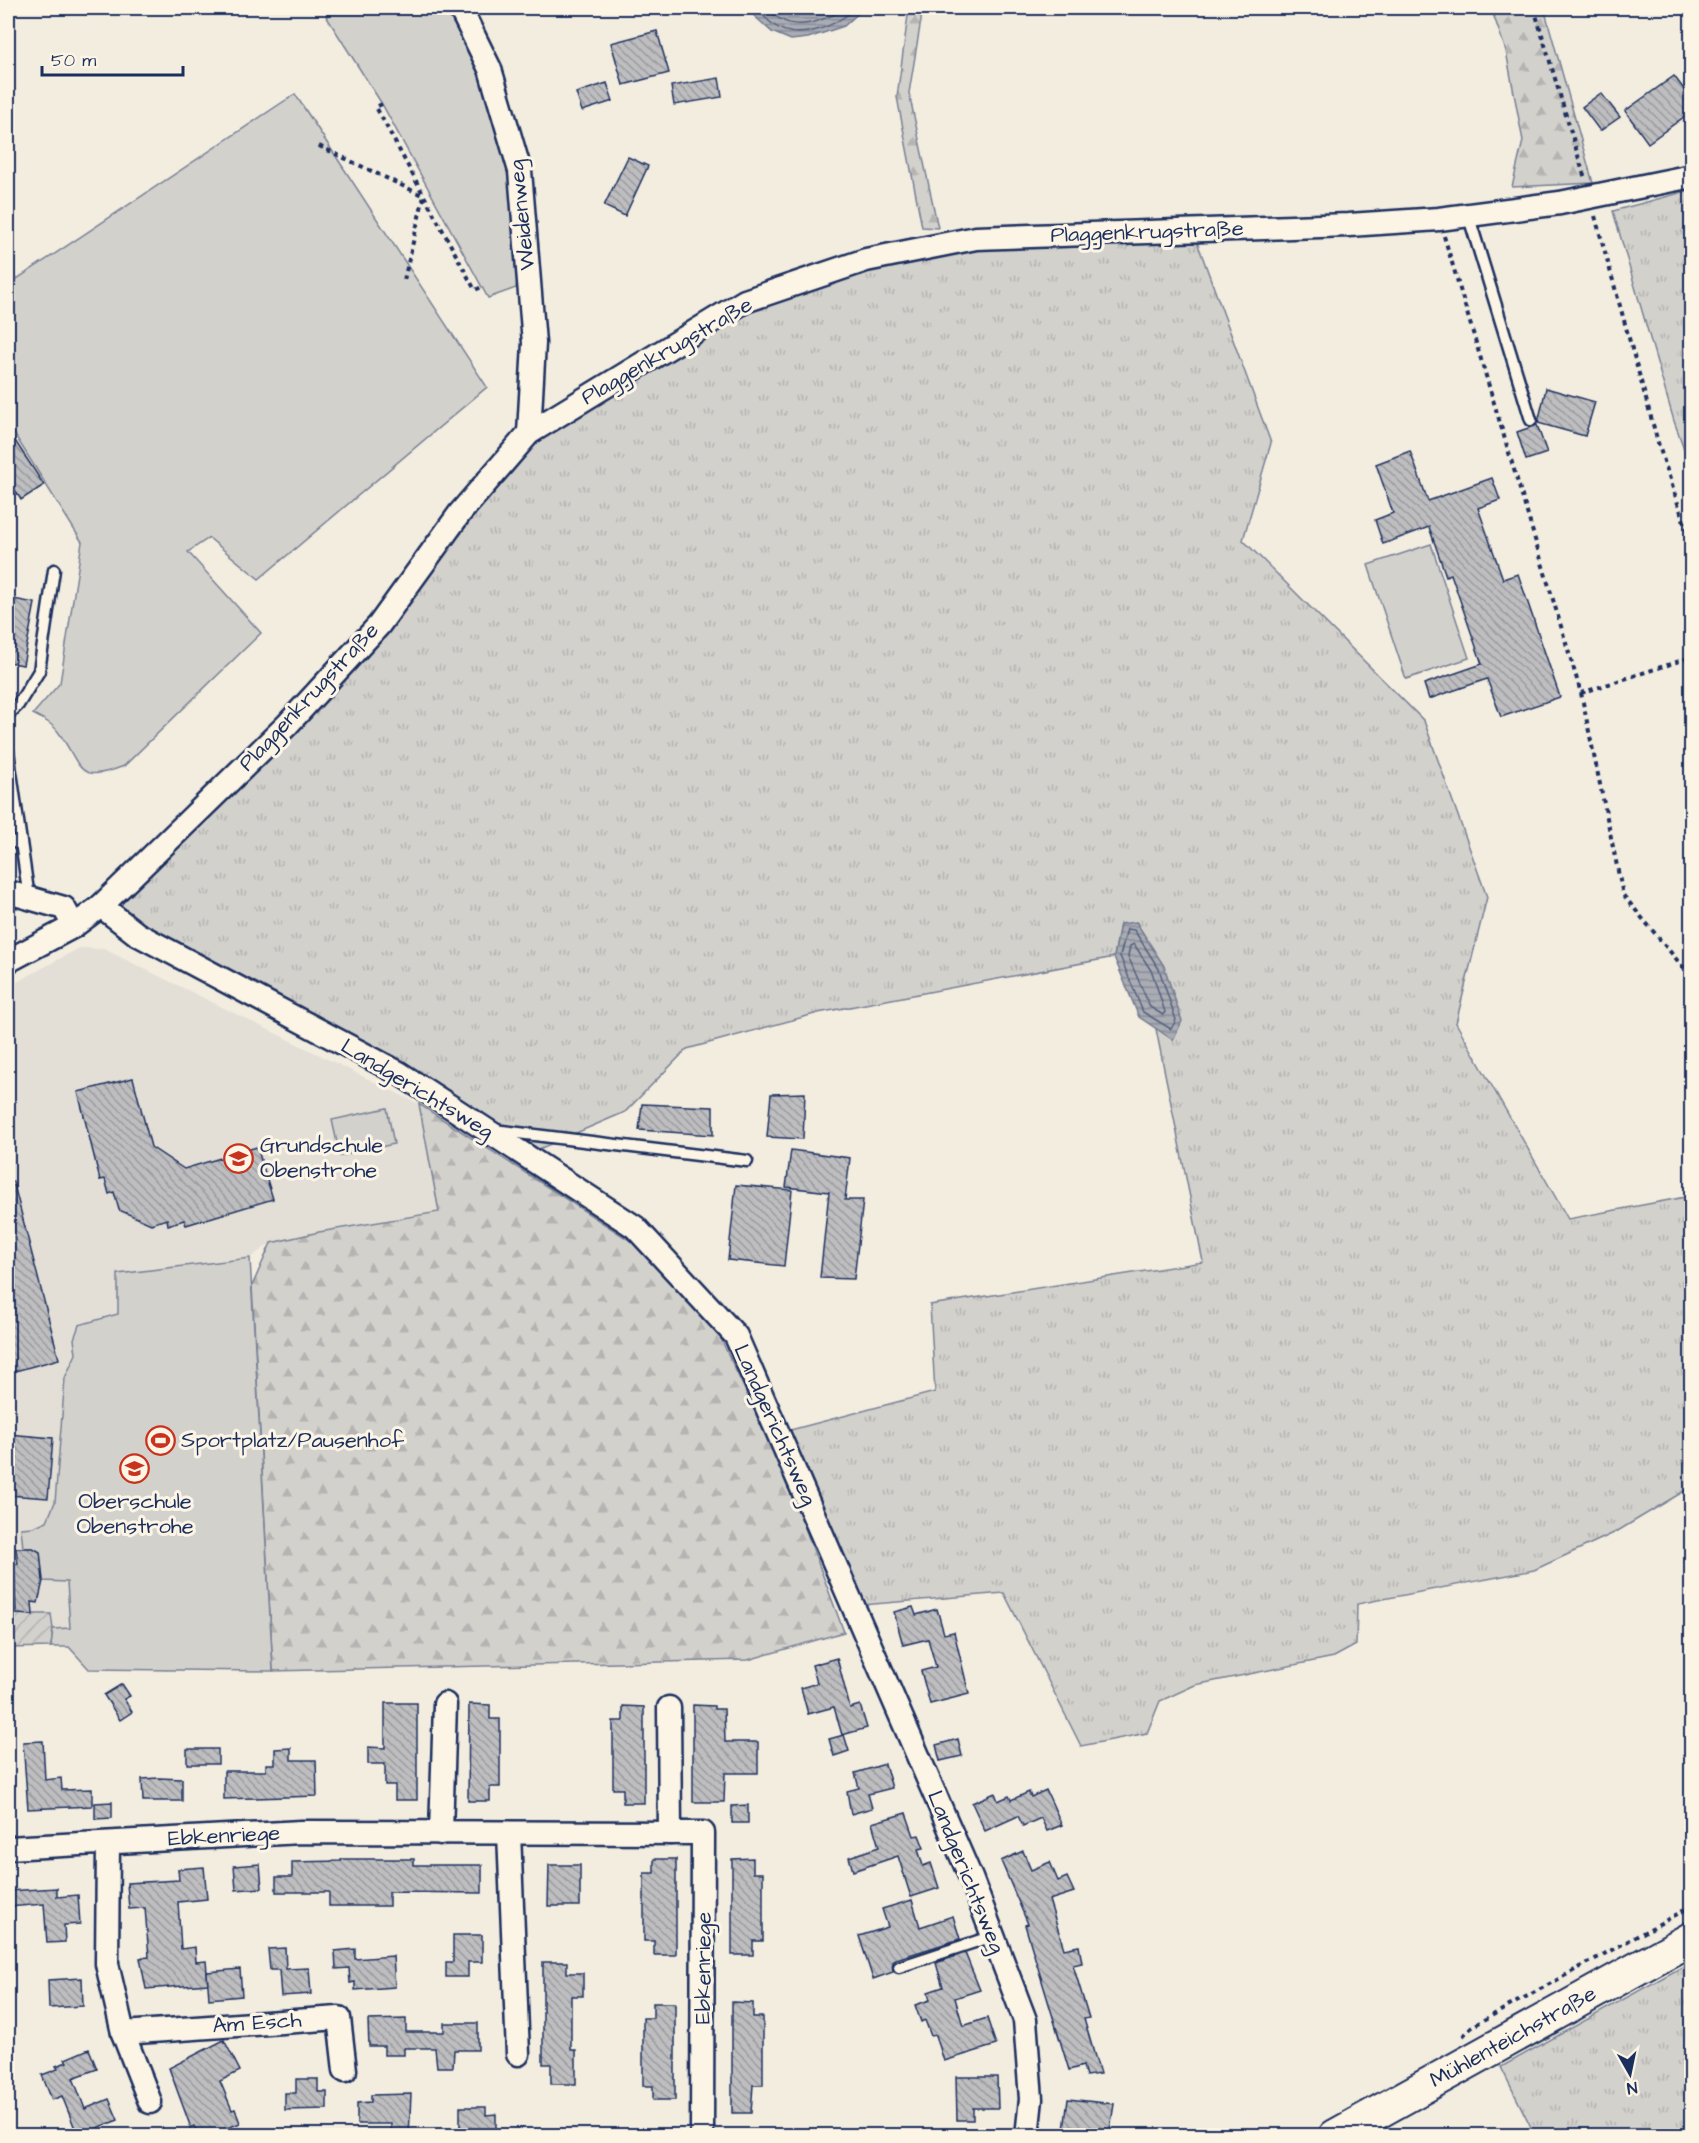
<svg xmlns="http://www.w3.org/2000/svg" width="1699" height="2143" font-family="'Architects Daughter',sans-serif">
<defs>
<pattern id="grass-tufts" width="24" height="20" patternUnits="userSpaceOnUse" patternTransform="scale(1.5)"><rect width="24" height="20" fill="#d3d1cc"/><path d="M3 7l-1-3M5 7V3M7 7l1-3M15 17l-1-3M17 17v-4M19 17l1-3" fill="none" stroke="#b5b4b2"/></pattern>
<pattern id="forest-firs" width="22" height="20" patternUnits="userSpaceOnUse" patternTransform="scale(1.5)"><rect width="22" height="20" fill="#d3d1cc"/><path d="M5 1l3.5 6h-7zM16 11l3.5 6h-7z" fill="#b5b4b2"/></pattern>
<pattern id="garden-furrows" width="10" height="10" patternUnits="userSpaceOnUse" patternTransform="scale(1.5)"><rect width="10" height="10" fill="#d3d1cc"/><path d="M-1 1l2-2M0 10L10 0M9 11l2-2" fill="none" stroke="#b5b4b2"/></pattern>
<pattern id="water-rules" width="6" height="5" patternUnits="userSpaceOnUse" patternTransform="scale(1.5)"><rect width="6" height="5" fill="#a9acb3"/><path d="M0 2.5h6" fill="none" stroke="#898c95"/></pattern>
<pattern id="building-back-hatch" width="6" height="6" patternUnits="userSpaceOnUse" patternTransform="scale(1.5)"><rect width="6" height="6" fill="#bebec0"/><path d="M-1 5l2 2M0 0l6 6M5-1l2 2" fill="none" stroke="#9a9b9f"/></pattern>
</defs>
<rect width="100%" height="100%" fill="#f3ede0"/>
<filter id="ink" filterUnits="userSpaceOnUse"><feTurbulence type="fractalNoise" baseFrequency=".0167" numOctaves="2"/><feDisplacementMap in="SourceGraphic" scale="12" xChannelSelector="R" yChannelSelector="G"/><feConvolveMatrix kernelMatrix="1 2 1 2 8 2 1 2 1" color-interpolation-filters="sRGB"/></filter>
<g filter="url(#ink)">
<!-- built -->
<polygon fill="#e3dfd6" points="79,948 104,949 419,1104 439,1212 319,1232 271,1243 250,1258 273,1671 89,1669 69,1647 8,1648 8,987"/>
<!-- grass -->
<g fill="url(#grass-tufts)" stroke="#778095" stroke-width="1.5">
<polygon points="1691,190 1692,190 1691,468 1674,421 1613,211"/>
<polygon points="1193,231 1271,443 1243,540 1424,721 1487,897 1456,1023 1568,1219 1691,1196 1691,1487 1616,1532 1534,1570 1357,1604 1356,1645 1334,1657 1195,1685 1160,1701 1147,1733 1081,1746 1004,1593 862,1605 779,1433 935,1392 930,1305 1203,1262 1156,1029 1120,924 1114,957 818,1013 687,1049 625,1112 525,1155 101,906 287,725 529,433 745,301 923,247"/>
<polygon points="1691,1962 1691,2135 1535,2135 1501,2067"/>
</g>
<!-- forest -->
<g fill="url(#forest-firs)" stroke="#778095" stroke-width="1.5">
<polygon points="909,8 923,8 909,93 938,228 922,227 897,97"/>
<polygon points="1491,8 1544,8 1593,183 1512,187 1523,141 1506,51"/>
<polygon points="419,1104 634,1243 720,1337 786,1477 844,1632 748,1660 273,1671 252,1286 271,1243 319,1232 439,1212"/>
</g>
<!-- garden -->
<polygon fill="url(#garden-furrows)" stroke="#778095" stroke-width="1.5" points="10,1614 51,1614 53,1629 51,1647 8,1648 8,1637 11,1636"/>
<!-- pitch -->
<g fill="#d3d1cc" stroke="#778095" stroke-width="1.5">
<path d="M341,8H450C482,79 507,136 515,216C518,241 520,263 516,288L488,298L382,104L326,16Z"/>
<path d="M295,94L487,387L259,579L209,538L188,552L261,633L124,766C76,785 83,767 59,733C53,724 43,719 33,714L60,683L82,542L8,424V285Z"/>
<polygon points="1431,544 1469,658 1406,679 1368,565"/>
<polygon points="387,1108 394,1144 340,1156 332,1120"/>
<polygon points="250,1258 273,1671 89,1669 69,1647 51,1647 53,1629 70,1628 67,1582 43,1581 40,1553 33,1548 23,1548 21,1528 33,1527 47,1521 55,1502 65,1378 76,1354 74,1339 79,1325 118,1314 118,1274"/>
</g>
<!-- water -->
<g fill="url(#water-rules)" stroke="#707a91" stroke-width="1.5">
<polygon points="752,8 864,8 844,26 808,38 791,40 772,32 751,13"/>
<polygon points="1136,922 1164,966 1182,1021 1173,1040 1139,1017 1114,957 1120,924"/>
</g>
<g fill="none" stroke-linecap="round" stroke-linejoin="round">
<!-- shore -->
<g stroke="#546180" stroke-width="1.5">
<path d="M757,8C760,14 765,17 770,22C795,45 834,27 856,8"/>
<path d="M765,8C783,24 795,28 818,21C829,17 836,15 845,8"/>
<polygon points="1127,929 1134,930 1159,969 1176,1020 1171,1029 1143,1012 1120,956"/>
<polygon points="1134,944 1152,972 1165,1012 1163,1015 1150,1007 1128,956 1130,946"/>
</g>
</g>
<!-- building -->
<g fill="url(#building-back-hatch)" stroke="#1b2f5e" stroke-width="1.5">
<polygon points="657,31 669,73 623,85 611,43"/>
<polygon points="1674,76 1692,100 1692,111 1648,143 1625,111"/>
<polygon points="719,78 722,97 674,105 671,86"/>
<polygon points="607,83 613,101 582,111 576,93"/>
<polygon points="1601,93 1620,117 1600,131 1582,107"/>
<polygon points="628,157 648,166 625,216 604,206"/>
<polygon points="1546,388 1595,402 1585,436 1538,423"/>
<polygon points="1537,425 1547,453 1526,460 1517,432"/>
<polygon points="8,430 44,485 21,500 8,479"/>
<polygon points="1410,451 1428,501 1492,478 1500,500 1478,508 1503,579 1518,574 1560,697 1501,717 1487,679 1429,699 1424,684 1482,664 1451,574 1446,576 1429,527 1383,544 1375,520 1393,513 1376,464"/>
<polygon points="8,598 35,603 23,665 8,662"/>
<polygon points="133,1078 151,1147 184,1169 257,1147 273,1199 186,1225 184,1220 168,1225 167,1219 151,1224 119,1210 114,1192 109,1194 105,1179 100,1180 78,1092"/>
<polygon points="805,1093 803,1139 767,1137 771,1094"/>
<polygon points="642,1104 713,1107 713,1135 639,1130"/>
<polygon points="791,1150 850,1158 845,1200 863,1200 854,1279 820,1278 829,1192 786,1187"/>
<polygon points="13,1181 59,1359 8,1373 8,1182"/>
<polygon points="736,1185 792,1190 784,1266 728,1260"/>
<polygon points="8,1434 53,1438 48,1498 8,1495"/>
<polygon points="16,1548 33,1548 40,1552 43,1581 38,1603 32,1602 33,1615 16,1614 14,1564 18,1564"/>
<polygon points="913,1607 916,1615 937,1609 944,1634 954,1632 969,1694 930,1704 921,1671 936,1667 928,1639 903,1645 894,1612"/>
<polygon points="837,1658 850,1708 860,1705 867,1728 842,1735 834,1707 808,1714 801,1688 817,1683 812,1665"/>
<polygon points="122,1684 130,1696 124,1699 132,1712 120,1720 104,1695"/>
<polygon points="385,1703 417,1703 417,1800 395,1800 395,1785 385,1785 385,1764 368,1764 368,1747 385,1748"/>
<polygon points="469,1704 490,1705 490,1719 500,1719 500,1787 490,1787 490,1801 468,1801"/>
<polygon points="693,1705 714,1706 714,1709 724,1709 725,1742 758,1742 758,1773 725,1773 724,1802 693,1802"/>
<polygon points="623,1706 644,1707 644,1803 623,1803 623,1789 613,1789 613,1721 623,1721"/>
<polygon points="844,1735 849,1751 834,1756 829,1739"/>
<polygon points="958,1739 962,1756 940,1761 936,1745"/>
<polygon points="43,1741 45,1780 61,1778 62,1790 92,1789 92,1806 28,1809 23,1742"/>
<polygon points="291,1748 291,1760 316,1760 317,1796 224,1799 224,1771 266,1771 266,1764 275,1764 275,1749"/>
<rect x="187" y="1749" width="31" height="15"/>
<polygon points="885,1764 892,1788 868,1794 872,1808 851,1814 847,1791 859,1788 855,1773"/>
<polygon points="159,1778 182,1779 182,1801 143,1801 142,1779"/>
<polygon points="1046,1790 1062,1825 1047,1831 1041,1818 1023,1826 1018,1816 985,1831 972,1803 995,1793 998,1801 1009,1796 1011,1800 1029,1792 1031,1797"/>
<polygon points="112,1802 112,1818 95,1819 95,1803"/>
<polygon points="748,1805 748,1823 732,1823 732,1806"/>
<polygon points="906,1813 914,1836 919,1835 924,1848 918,1849 923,1866 931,1863 939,1888 911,1897 898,1856 853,1871 849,1857 879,1847 872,1823"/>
<polygon points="1023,1851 1031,1870 1050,1862 1058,1881 1067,1877 1074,1892 1049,1900 1064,1949 1079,1946 1082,1963 1073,1965 1089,2018 1084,2019 1100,2074 1086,2076 1083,2066 1069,2070 1025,1925 1028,1924 1001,1861"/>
<polygon points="753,1858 753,1873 763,1873 763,1941 753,1941 753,1955 732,1955 732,1859"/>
<polygon points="341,1859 414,1859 414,1865 482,1865 482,1893 389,1892 389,1906 329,1906 329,1892 276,1892 276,1877 292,1877 292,1862 341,1861"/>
<polygon points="654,1859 676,1859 676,1955 654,1955 654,1941 644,1941 644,1873 654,1873"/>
<polygon points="260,1864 262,1888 236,1890 234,1866"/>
<polygon points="549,1865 580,1865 580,1906 548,1906"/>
<polygon points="204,1867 207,1899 178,1902 181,1949 195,1947 196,1962 206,1961 208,1984 146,1989 140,1958 149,1957 145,1908 129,1909 127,1883 179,1880 178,1869"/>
<polygon points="57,1888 57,1897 78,1895 80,1924 64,1925 65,1942 47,1943 44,1904 8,1907 8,1891"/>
<polygon points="912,1900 920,1927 953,1916 960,1939 893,1960 893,1972 873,1979 859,1936 888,1927 882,1909"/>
<polygon points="453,1935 482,1935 482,1962 468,1962 468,1977 446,1977 446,1962 453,1962"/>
<polygon points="285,1948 286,1969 309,1968 311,1994 281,1996 279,1970 270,1970 268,1949"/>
<polygon points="355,1949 355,1959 393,1956 395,1987 355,1990 355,1982 350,1983 349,1968 336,1969 335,1951"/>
<polygon points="965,1953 980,1990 955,1998 963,2026 987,2018 996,2045 944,2061 936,2035 931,2036 925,2020 921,2022 915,2005 930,2000 928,1992 943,1987 936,1963"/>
<polygon points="543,1962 567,1962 567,1973 583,1973 583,1996 571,1996 571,2050 576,2050 576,2084 551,2084 551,2064 543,2064"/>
<polygon points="240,1969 242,1996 209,1999 207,1972"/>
<polygon points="82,1978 83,2006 49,2008 48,1980"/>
<polygon points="732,2002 753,2003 753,2017 763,2017 763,2085 753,2085 751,2113 732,2113"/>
<polygon points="653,2003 675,2003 675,2100 653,2100 653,2086 643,2086 643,2018 653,2018"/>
<polygon points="406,2019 406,2032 444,2032 444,2023 478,2023 478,2050 454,2050 453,2067 437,2067 435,2048 404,2048 404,2055 384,2055 384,2046 369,2046 368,2020"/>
<polygon points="224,2040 240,2071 220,2081 232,2110 235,2109 240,2123 225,2129 227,2136 199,2136 195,2126 191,2128 169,2068"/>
<polygon points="89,2049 97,2069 73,2078 85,2109 109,2099 118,2120 97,2128 100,2136 78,2136 62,2096 52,2100 42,2075 58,2069 56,2066 67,2062 65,2059"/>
<polygon points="956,2077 997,2077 998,2108 973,2108 973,2120 957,2120"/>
<polygon points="296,2079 318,2079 318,2092 327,2092 327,2109 285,2110 285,2093 296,2093"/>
<polygon points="411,2094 409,2136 391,2136 391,2124 357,2124 357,2103 371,2102 371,2095"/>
<polygon points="1068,2099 1114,2104 1109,2136 1064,2130"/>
<polygon points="460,2107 486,2107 486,2115 496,2114 496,2136 460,2136"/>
</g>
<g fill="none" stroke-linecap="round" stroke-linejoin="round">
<defs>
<g id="lane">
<polyline points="1468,214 1531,420"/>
<polyline points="8,715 18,705 39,671 54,570"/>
<polyline points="8,751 29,898"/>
<polyline points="8,840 20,844"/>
<polyline points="494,1130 747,1161"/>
<polyline points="899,1967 993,1936"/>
</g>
<g id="street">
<polyline points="460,8 490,69 520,171 534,343 529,433"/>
<polyline points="8,892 64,908 74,926"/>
<polyline points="101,906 137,934 399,1073 635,1227 736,1336 971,1878 1025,2020 1031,2099 1027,2136"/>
<polyline points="8,961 74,926 101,906 287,725 379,625 460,513 529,433 745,301 866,260 976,238 1349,225 1439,219 1560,203 1692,176"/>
<polyline points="669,1708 670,1833"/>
<polyline points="441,1833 445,1704"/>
<polyline points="509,1833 518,2054"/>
<polyline points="108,1843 107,1964 123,2033 150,2102"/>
<polyline points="8,1848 301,1832 703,1833 702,2136"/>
<polyline points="123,2033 339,2018 345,2070"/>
</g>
<polyline id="secondary" points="1335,2136 1692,1938"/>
</defs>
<!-- lane casing -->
<use href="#lane" stroke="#1b2f5e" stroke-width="15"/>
<!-- street casing -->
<use href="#street" stroke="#1b2f5e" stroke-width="27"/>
<!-- secondary casing -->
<use href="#secondary" stroke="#1b2f5e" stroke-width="36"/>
<!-- path -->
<g stroke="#1b2f5e" stroke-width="4" stroke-dasharray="4.5 4.5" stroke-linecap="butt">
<polyline points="1534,8 1585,179"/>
<polyline points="382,104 376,107 475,290 482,287"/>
<polyline points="319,146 424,196 404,280"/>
<polyline points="1595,216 1659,446 1692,546"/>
<polyline points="1444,236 1581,693 1623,895 1692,978"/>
<polyline points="1581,693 1692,657"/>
<polyline points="1463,2036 1471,2027 1692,1906"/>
<polyline points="1303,2136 1313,2130"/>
</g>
<!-- lane -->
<use href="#lane" stroke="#fcf5e5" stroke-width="10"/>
<!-- street -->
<use href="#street" stroke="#fcf5e5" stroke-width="22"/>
<!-- secondary -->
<use href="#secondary" stroke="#fcf5e5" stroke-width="32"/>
</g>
</g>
<!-- icons -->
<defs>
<symbol id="school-ring" viewBox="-11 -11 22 22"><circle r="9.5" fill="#fcf5e5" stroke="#c8321e" stroke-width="1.5"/><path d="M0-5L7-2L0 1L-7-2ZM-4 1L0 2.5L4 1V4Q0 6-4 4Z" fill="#c8321e"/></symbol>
<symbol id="stadium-ring" viewBox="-11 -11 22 22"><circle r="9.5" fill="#fcf5e5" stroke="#c8321e" stroke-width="1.5"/><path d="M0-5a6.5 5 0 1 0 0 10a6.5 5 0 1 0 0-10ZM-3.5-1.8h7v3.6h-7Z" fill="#c8321e"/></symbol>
</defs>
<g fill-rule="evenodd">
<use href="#school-ring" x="222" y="1142" width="33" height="33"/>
<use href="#stadium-ring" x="144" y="1424" width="33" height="33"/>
<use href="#school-ring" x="118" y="1452" width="33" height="33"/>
</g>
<g text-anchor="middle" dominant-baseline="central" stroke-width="6" stroke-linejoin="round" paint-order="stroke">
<!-- street labels -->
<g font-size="22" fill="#1b2f5e" stroke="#fcf5e5">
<text transform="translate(522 215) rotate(-96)">Weidenweg</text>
<text transform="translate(1147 232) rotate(-2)">Plaggenkrugstraße</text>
<text transform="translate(667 351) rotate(-30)">Plaggenkrugstraße</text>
<text transform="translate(309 697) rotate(-47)">Plaggenkrugstraße</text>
<text transform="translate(417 1089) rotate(31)">Landgerichtsweg</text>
<text transform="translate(775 1425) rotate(66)">Landgerichtsweg</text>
<text transform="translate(224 1836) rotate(-3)">Ebkenriege</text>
<text transform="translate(966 1872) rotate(68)">Landgerichtsweg</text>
<text transform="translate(703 1968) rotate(-90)">Ebkenriege</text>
<text transform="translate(257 2023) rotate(-4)">Am Esch</text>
<text transform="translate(1513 2037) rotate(-29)">Mühlenteichstraße</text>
</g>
<!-- poi labels -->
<g font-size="22" fill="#1b2f5e" stroke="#fcf5e5" text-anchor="start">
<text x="260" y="1145">Grundschule<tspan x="260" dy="25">Obenstrohe</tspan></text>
<text x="181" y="1440">Sportplatz/Pausenhof</text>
<text x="135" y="1501" text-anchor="middle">Oberschule<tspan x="135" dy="25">Obenstrohe</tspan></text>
</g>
</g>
<!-- margin -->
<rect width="1699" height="2143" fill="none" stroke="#fcf5e5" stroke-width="30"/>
<rect x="15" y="15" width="1669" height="2113" fill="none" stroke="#1b2f5e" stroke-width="2" filter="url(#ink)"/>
<!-- north arrow -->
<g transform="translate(1630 2074) rotate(171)" stroke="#fcf5e5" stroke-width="4.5" paint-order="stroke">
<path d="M0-4.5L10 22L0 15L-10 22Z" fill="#1b2f5e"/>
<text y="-9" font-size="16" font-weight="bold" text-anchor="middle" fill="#1b2f5e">N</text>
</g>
<!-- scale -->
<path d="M42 66v9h141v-9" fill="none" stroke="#1b2f5e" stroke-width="3"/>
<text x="51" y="66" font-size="18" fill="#1b2f5e" stroke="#fcf5e5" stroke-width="4.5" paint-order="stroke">50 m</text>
</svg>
